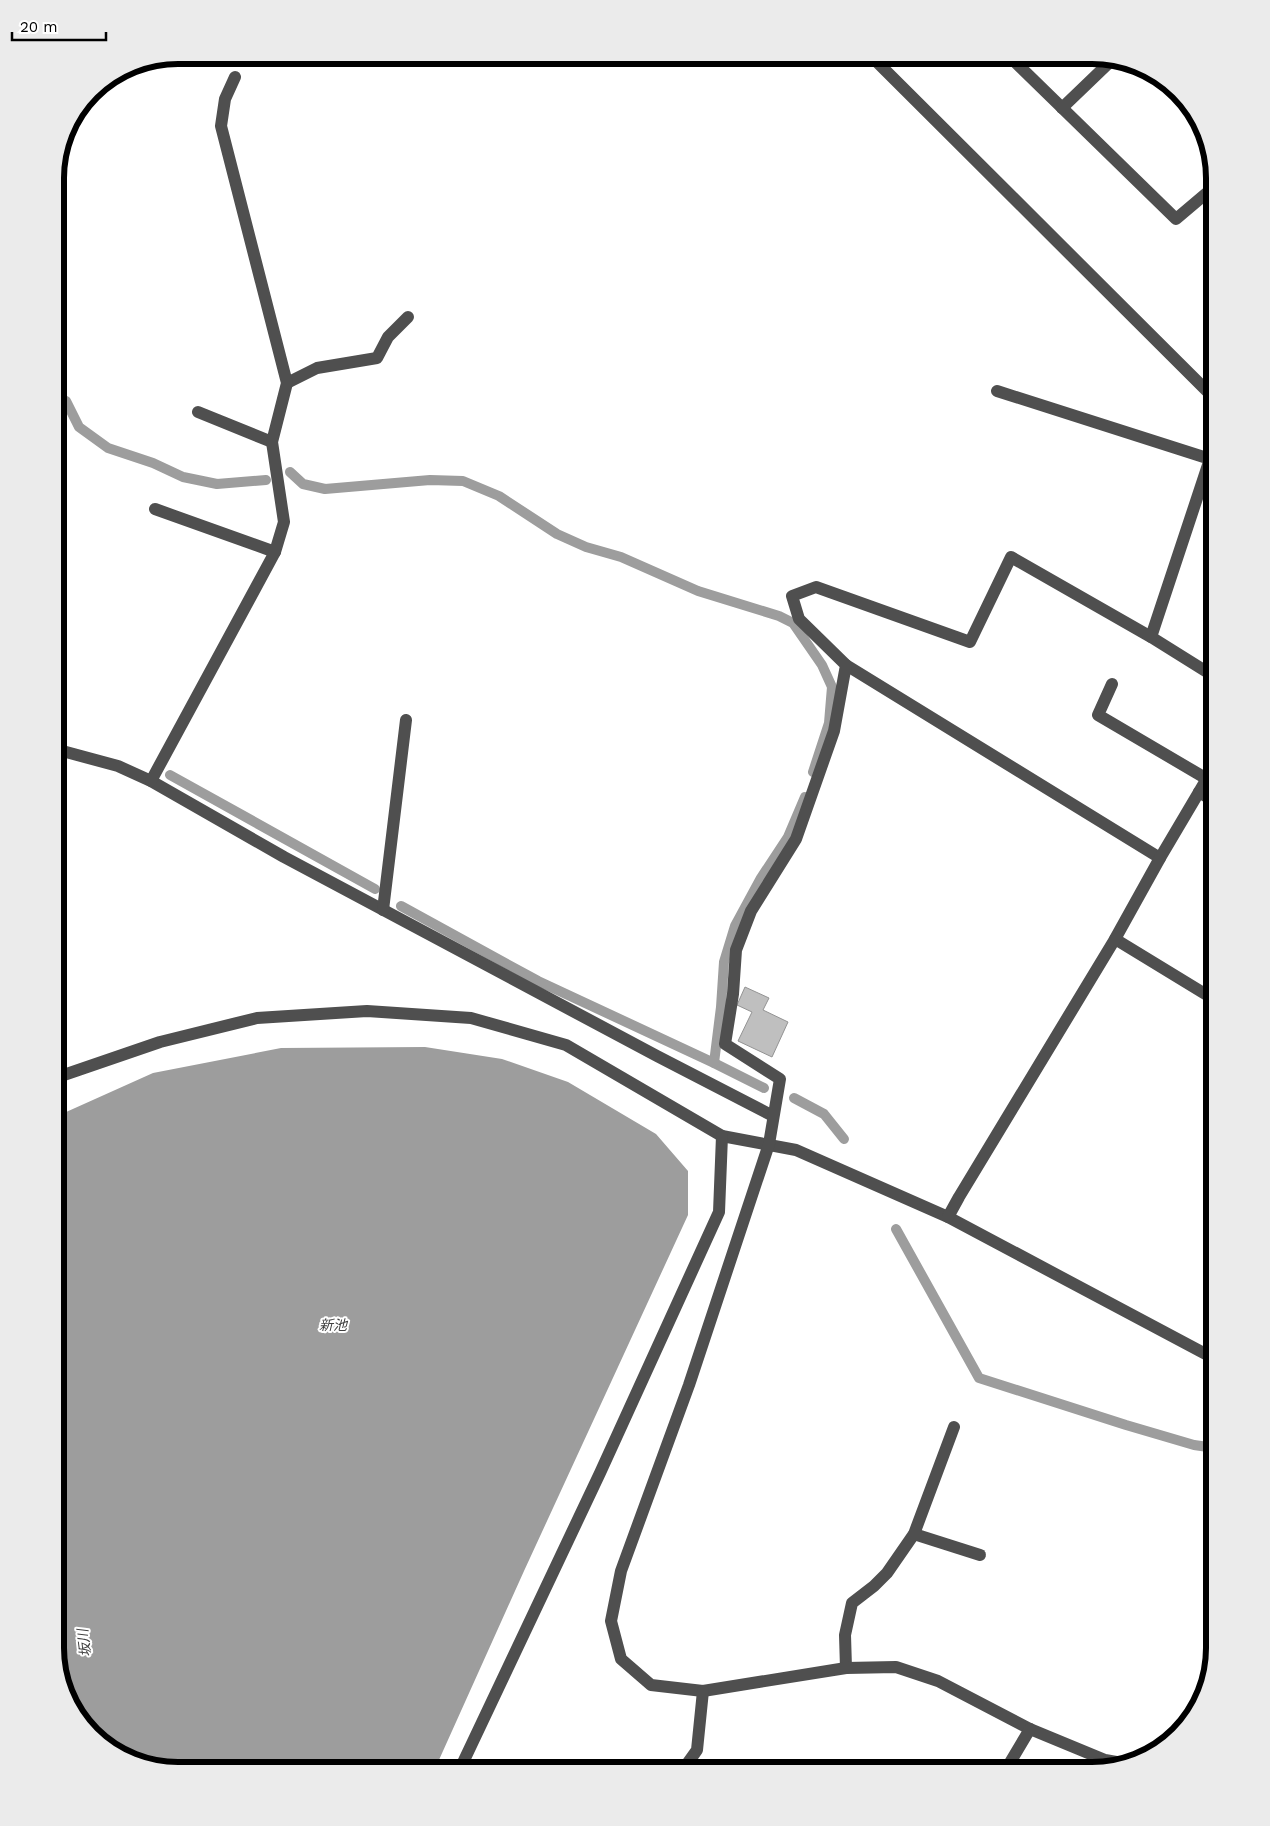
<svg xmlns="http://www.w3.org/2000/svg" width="1270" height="1826" font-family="'Work Sans','Noto Sans JP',sans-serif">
<rect width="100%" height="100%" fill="#fff"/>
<!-- water -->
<polygon fill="#9d9d9d" points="425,1047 502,1059 568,1082 656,1134 688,1171 688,1215 524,1571 434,1771 170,1771 116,1754 71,1709 55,1648 55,1117 153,1073 281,1048"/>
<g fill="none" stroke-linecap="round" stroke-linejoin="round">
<!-- stream -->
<g stroke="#9d9d9d" stroke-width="10">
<polyline points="66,401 79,427 108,448 153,463 183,477 217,484 266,480"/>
<polyline points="290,472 303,484 325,489 430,480 463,481 499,496 557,534 586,547 621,557 698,591 779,616 793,623 822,665 832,687 829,723 813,772"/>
<polyline points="170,775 375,889"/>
<polyline points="401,906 538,981 714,1063 764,1088"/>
<polyline points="714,1063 721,1007 724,962 735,926 761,878 788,837 805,797"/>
<polyline points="794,1098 824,1114 844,1139"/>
<polyline points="896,1229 979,1378 1126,1425 1194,1445 1215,1448"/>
</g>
</g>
<!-- building -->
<polygon fill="#bfbfbf" stroke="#939393" points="745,987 769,998 763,1010 788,1022 772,1057 738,1041 752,1012 737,1005"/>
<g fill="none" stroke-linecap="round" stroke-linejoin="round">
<!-- minor -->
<g stroke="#4f4f4f" stroke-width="12">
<polyline points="870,55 1215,399"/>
<polyline points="1008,55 1176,219 1215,186"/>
<polyline points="1062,108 1113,59"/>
<polyline points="287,383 317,368 377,358 388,337 408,317"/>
<polyline points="997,391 1210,459"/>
<polyline points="198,412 272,442"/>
<polyline points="155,509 275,552"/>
<polyline points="846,665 1160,858"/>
<polyline points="1215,677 1151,637 1210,459 1215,451"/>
<polyline points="1112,684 1098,715 1207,779"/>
<polyline points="55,749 118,766 151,781 284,857 657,1056 773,1116"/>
<polyline points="151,781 275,552 284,522 272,442 287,383 221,126 225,99 235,77"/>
<polyline points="1199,792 1215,802"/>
<polyline points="383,910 406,720"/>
<polyline points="1115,939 1215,1000"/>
<polyline points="55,1078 160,1042 257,1018 367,1011 471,1018 566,1045 722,1136 796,1150 948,1217 1215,1359"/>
<polyline points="948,1217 959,1197 1115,939 1160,858 1215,765"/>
<polyline points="914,1534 980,1555"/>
<polyline points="846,1668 845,1635 852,1603 874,1586 887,1573 914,1534 954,1427"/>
<polyline points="1122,1763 1105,1760 1030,1729 938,1681 896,1667 846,1668 703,1691 651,1685 621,1659 611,1621 621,1571 689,1385 769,1144 780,1079 725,1044 733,994 736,950 751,911 796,839 834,731 846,665 799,619 792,596 816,587 970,642 1011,557 1151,637"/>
<polyline points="459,1771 600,1473 719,1212 722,1136"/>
<polyline points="682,1771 697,1750 703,1691"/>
<polyline points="1005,1771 1030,1729"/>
</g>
</g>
<g text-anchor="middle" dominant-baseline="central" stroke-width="4" stroke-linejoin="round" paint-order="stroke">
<!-- water labels -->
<g font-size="14" font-style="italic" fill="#3e3e3e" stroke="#fff">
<text x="333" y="1325">新池</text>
<text transform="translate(84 1643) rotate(-97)">坂川</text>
</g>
</g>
<!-- crop -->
<path d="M0 0H1270V1826H0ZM178 64H1092A114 114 0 0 1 1206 178V1648A114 114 0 0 1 1092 1762H178A114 114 0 0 1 64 1648V178A114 114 0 0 1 178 64Z" fill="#ebebeb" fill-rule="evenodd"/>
<path fill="none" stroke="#000" stroke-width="6" d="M178 64H1092A114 114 0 0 1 1206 178V1648A114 114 0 0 1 1092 1762H178A114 114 0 0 1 64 1648V178A114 114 0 0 1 178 64Z"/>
<!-- scale -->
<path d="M12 32v8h94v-8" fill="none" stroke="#000000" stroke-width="2.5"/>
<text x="20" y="32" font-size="15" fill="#000000" stroke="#ffffff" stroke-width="4" paint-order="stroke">20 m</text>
</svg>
